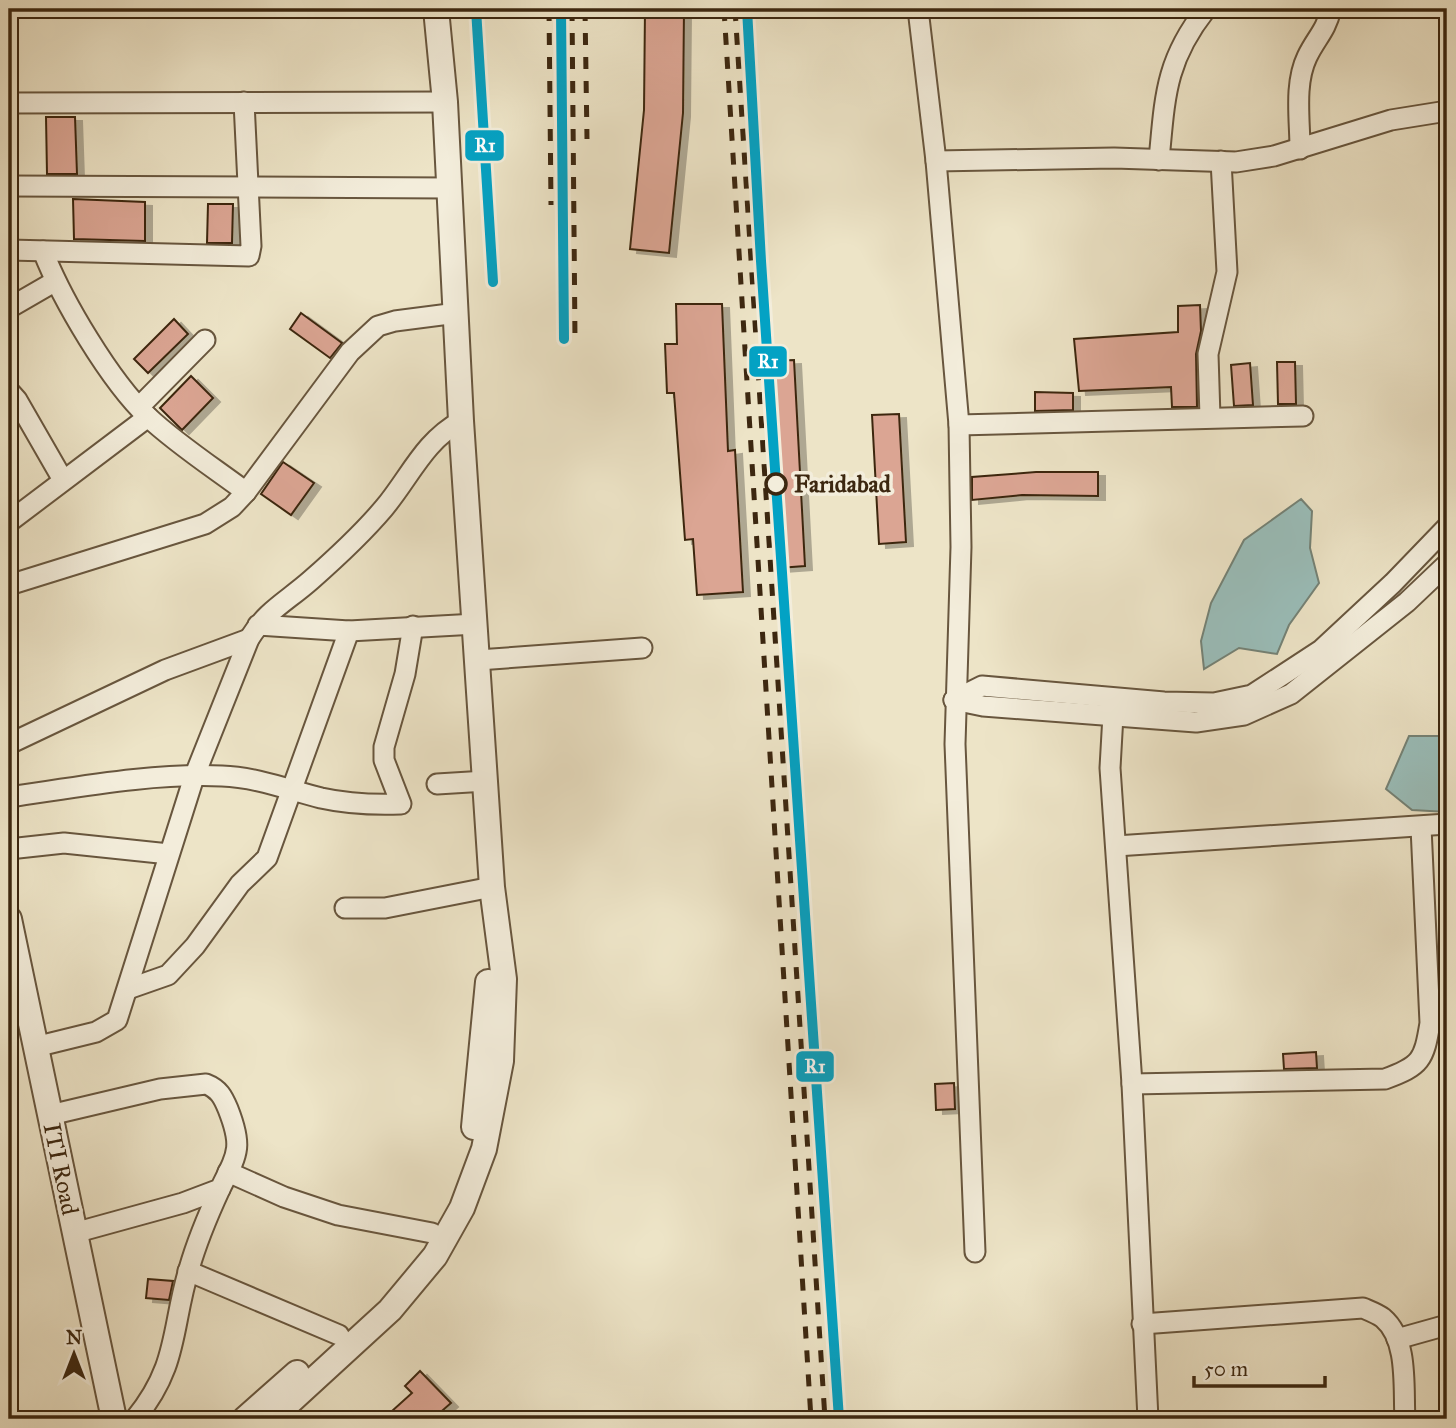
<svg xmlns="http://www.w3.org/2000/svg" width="1456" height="1428" font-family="'IM FELL Great Primer',serif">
<defs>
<filter id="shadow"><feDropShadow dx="7" dy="4" stdDeviation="0" flood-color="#0004"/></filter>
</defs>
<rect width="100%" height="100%" fill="#ede4c7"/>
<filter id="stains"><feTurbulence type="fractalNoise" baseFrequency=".00286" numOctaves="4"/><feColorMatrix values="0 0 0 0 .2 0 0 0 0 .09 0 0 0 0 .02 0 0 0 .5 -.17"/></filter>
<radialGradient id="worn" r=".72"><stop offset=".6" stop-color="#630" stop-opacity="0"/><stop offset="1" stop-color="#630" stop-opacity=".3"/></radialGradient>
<!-- water -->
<g fill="#9abeba" stroke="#748276" stroke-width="2">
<polygon points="1301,499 1312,511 1310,548 1319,583 1289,625 1277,654 1239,648 1204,669 1201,641 1211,603 1244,540"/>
<polygon points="1409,736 1447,736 1447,812 1412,810 1386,789"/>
</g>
<!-- building -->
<g fill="#dba593" stroke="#3c2710" stroke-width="2" filter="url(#shadow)">
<polygon points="645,9 684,9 683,113 669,253 630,249 644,110"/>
<polygon points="46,117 75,117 77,174 47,174"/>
<polygon points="73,199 145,202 145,241 74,239"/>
<polygon points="208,204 233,204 232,243 207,243"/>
<polygon points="676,304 722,304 728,451 735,450 743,592 697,595 693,539 685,540 674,393 667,393 665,344 677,344"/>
<polygon points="1200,305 1201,331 1196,354 1197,407 1172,407 1171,387 1079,391 1074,339 1178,332 1178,306"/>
<polygon points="301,313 342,343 330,358 290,329"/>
<polygon points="174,319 188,334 148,373 134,359"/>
<polygon points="794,360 805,566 779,568 768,361"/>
<polygon points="1277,362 1295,362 1296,404 1278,404"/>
<polygon points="1250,363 1253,405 1234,406 1231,365"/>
<polygon points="191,376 213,398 182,430 160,408"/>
<polygon points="1035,392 1073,393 1073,410 1035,411"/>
<polygon points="899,414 906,542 879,544 872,415"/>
<polygon points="283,462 314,483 291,515 261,494"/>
<polygon points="1036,472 1098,472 1098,496 1022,495 972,500 972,477"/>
<polygon points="1316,1052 1317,1068 1284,1069 1283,1054"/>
<polygon points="954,1083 955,1109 936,1110 935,1084"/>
<polygon points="148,1279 173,1281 169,1300 146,1298"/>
<polygon points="420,1371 451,1403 435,1417 429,1412 421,1419 400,1419 392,1411 412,1393 405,1386"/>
</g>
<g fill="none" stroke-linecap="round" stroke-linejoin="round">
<defs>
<g id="minor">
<polyline points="918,9 936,161 959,425 961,547 955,744 975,1252"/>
<polyline points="9,103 445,102"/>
<path d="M1300,149C1300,120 1294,84 1307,57C1316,38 1326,31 1331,9"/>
<path d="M1159,160C1165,97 1165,61 1206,9"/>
<polyline points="936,161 1114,158 1236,162 1274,156 1391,120 1447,111"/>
<polyline points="9,186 450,188"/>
<polyline points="9,250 249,256 251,246 244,102"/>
<path d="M43,251C62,300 110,381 148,417C178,445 214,468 246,492"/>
<polyline points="9,308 54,282"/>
<polyline points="9,391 17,400 63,480"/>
<polyline points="140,406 205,340"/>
<polyline points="1210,417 1208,354 1227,272 1221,161"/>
<polyline points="959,425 1303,416"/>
<polyline points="9,522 148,417"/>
<polyline points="9,585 205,524 232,507 246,492 350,352 378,326 395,321 457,313"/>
<polyline points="258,625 349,631 476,624"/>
<polyline points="478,660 642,648"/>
<polyline points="954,700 982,686 1164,702 1214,703 1252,695 1321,650 1393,583 1447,527"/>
<polyline points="954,700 983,706 1196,722 1244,715 1291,694 1407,602 1447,564"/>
<polyline points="1113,715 1110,768 1132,1084 1148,1419"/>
<polyline points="9,744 165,670 249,639"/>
<polyline points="437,784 486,781"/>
<path d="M9,797C79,787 151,773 222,776C256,777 289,790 321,798C348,804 374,805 401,804L384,760V747L405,674L413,626"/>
<polyline points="1116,846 1447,824"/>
<polyline points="9,849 64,843 169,854"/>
<polyline points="345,908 385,908 492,887"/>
<polyline points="128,989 168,975 195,946 240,884 267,858 349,631"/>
<path d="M35,1047L96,1032L117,1020L194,777L249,639C267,610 286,602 311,580C336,558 362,534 384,508C410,477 424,441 461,421"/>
<path d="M1132,1084L1385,1079C1421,1066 1424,1060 1430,1023L1421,827"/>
<path d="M50,1115L160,1089L206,1084C219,1089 223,1097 228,1109C243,1147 238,1153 220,1189L183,1203L74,1233"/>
<polyline points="228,1172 284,1197 338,1215 432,1233"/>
<polyline points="188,1271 339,1335"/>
<path d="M1142,1324L1363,1308C1370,1311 1378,1314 1383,1318C1409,1340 1403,1389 1405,1419"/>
<polyline points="1397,1339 1447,1325"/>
<path d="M135,1419C179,1365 171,1329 189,1269C197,1241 208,1215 220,1189"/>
</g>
<g id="tertiary">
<polyline points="9,919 114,1419"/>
<polyline points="474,1127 488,982"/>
<polyline points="245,1419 297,1373"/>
<polyline points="271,1419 390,1310 435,1256 462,1208 484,1149 501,1061 504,979 492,887 461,421 445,102 436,9"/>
</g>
</defs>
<!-- minor casing -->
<use href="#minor" stroke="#68563e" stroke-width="23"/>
<!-- tertiary casing -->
<use href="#tertiary" stroke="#68563e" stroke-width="28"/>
<!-- minor -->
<use href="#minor" stroke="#f3eddb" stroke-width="19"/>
<!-- tertiary -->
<use href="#tertiary" stroke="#f3eddb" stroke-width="24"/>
<!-- rail -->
<g stroke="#3c2710" stroke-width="5" stroke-dasharray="12 12" stroke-linecap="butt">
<polyline points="476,9 493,282"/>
<polyline points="549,9 551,205"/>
<polyline points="561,9 564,339"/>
<polyline points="572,9 575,339"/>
<polyline points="585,9 587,139"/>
<polyline points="724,9 811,1419"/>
<polyline points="735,9 825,1419"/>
</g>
<defs>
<g id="rail-1">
<polyline points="476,9 493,282"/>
<polyline points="561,9 564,339"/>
<polyline points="747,9 761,261 839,1419"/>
</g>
</defs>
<!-- rail-1 casing -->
<use href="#rail-1" stroke="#f3eddb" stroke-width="16"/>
<!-- rail-1 -->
<use href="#rail-1" stroke="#03a2c4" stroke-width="10"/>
</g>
<!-- markers -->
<circle fill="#f3eddb" stroke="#3c2710" stroke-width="3.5" cx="776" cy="484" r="10"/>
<g text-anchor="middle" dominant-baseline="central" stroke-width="7" stroke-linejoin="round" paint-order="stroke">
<!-- stop labels -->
<g font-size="24" font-weight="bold" fill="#3c2710" stroke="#f3eddb" text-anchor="start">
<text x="794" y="484">Faridabad</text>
</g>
<!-- street labels -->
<g font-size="24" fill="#3c2710" stroke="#f3eddb">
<text transform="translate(61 1169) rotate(78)">ITI Road</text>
</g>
</g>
<g stroke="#f3eddb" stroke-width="2.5">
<rect x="464" y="129" width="41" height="33" rx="7" fill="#03a2c4"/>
<rect x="748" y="345" width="40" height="33" rx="7" fill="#03a2c4"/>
<rect x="795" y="1050" width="40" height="33" rx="7" fill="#03a2c4"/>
</g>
<g font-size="19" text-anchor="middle" font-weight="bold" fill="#fff">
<text x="485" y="152">R1</text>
<text x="768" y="368">R1</text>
<text x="815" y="1073">R1</text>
</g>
<!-- margin -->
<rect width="1456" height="1428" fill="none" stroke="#ede4c7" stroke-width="35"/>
<rect x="10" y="10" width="1435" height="1407" fill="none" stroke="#3c2710" stroke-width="3.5"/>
<rect x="18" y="18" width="1421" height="1393" fill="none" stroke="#3c2710" stroke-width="2"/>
<!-- north arrow -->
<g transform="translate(74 1354)" stroke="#f3eddb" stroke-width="5" paint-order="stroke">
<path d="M0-5L12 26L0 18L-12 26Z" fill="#3c2710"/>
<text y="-10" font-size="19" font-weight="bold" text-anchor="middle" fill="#3c2710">N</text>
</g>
<!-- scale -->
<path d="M1194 1376v10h131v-10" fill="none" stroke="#3c2710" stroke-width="3.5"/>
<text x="1204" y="1376" font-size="21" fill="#3c2710" stroke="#f3eddb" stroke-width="5" paint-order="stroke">50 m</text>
<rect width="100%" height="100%" filter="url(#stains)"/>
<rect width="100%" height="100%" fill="url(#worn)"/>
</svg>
